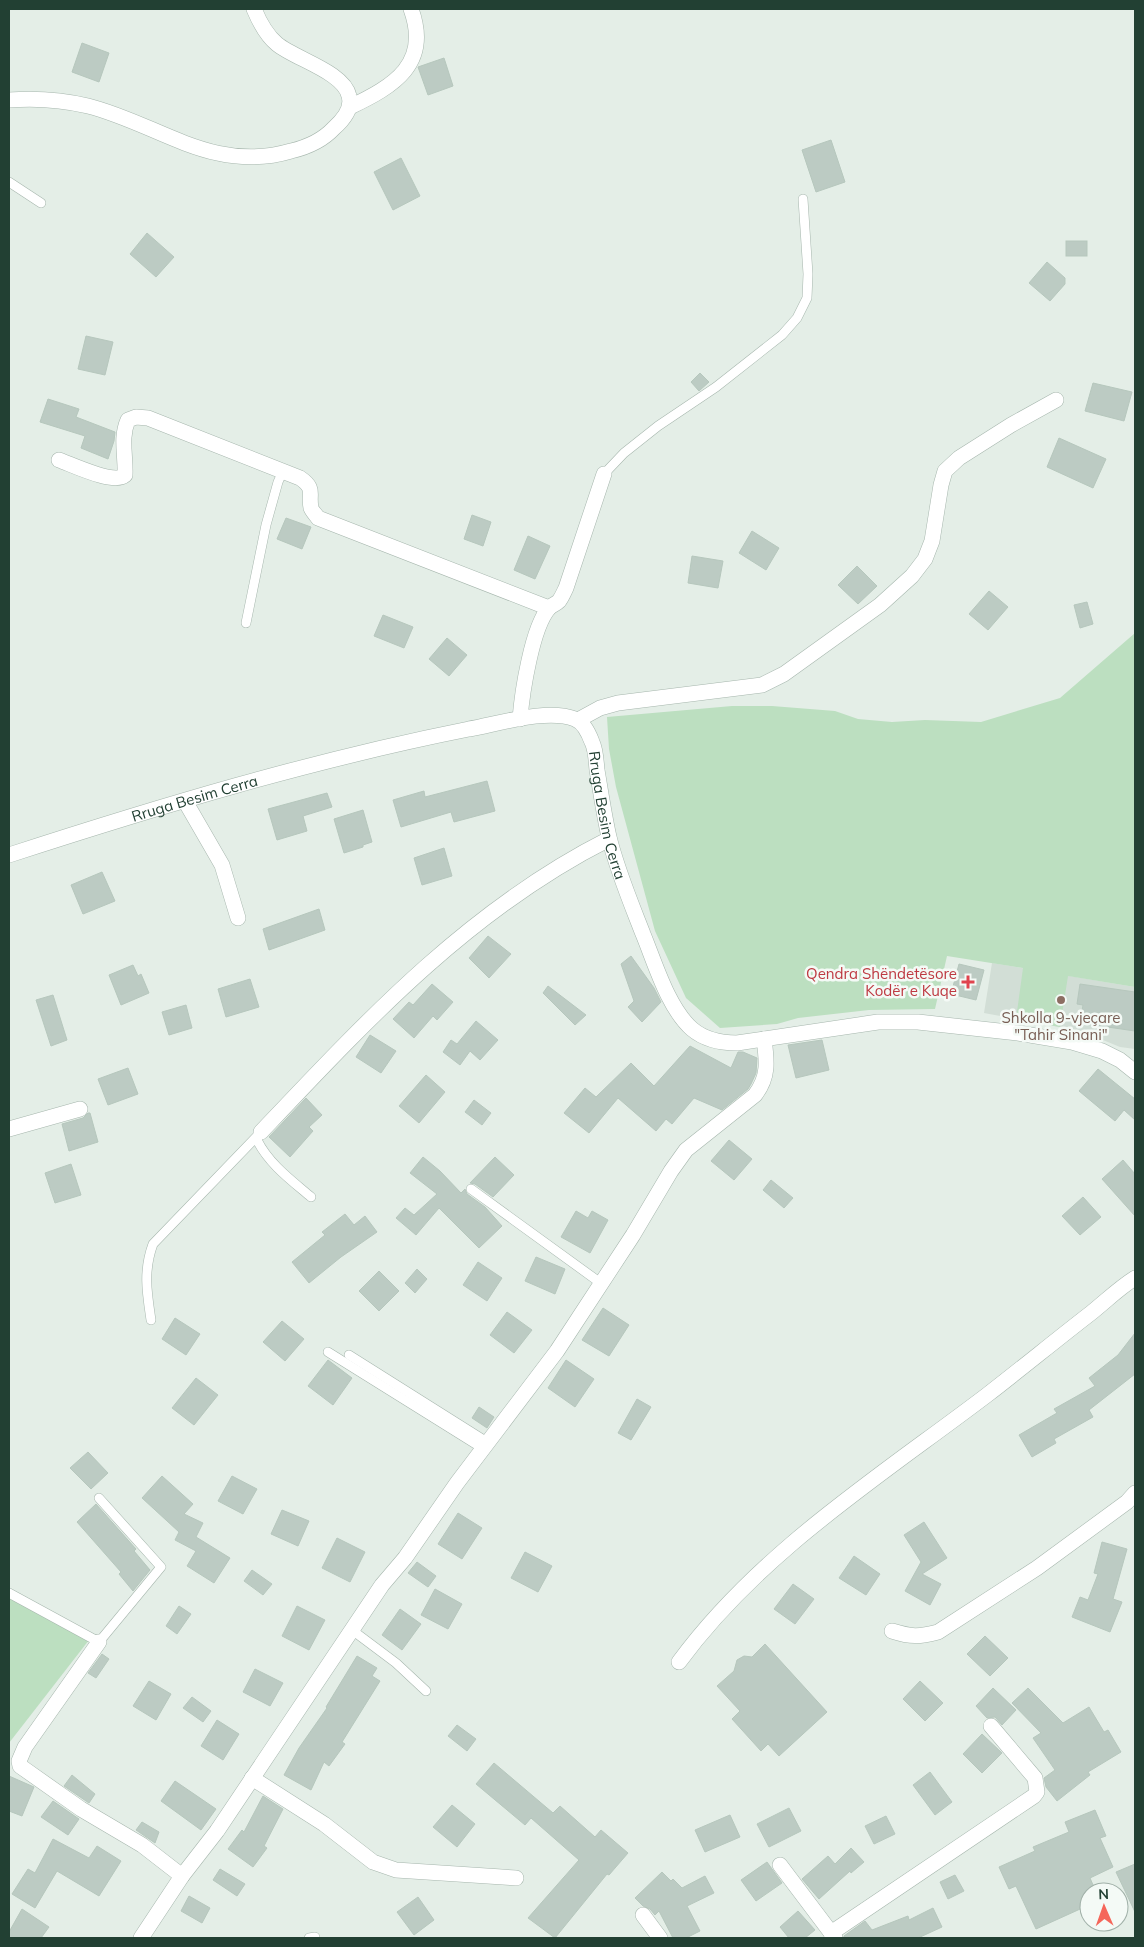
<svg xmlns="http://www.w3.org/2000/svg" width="1144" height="1947" font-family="Mulish,sans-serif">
<rect width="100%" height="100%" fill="#e4eee7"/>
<!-- built -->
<polygon fill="#d2ded6" points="992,963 1135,987 1135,1049 1120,1047 1081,1031 984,1013"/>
<!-- green -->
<g fill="#bcdfc0">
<polygon points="1135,633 1135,987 1068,976 1060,1027 1016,1019 1023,968 947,956 935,1009 869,1010 798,1018 777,1024 720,1028 686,998 655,931 616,787 609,749 607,717 732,706 772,706 835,711 858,719 892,722 925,720 981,722 1060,698"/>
<polygon points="9,1594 89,1640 9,1743"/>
</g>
<!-- building -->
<g fill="#bccbc3" stroke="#b6c7bd">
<polygon points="82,43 109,53 99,82 72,72"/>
<polygon points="444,58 453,86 428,95 418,67"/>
<polygon points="831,140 845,182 816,192 802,150"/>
<polygon points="401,158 420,196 393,210 374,172"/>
<polygon points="147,233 174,257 156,277 130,254"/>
<rect x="1066" y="241" width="21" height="15"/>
<polygon points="1047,262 1065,278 1065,284 1050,301 1029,283"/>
<polygon points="86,336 113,342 105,375 78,369"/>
<polygon points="700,373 709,382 699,391 691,382"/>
<polygon points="1093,383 1132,392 1124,421 1085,411"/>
<polygon points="48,399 79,409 76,417 115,432 114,441 108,459 81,448 85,436 40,422"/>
<polygon points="1059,438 1106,459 1093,488 1047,467"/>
<polygon points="472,515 491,522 483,546 464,539"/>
<polygon points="286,518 311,527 302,549 277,539"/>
<polygon points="752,531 779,548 766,570 739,553"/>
<polygon points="528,536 550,546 535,579 514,570"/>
<polygon points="692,556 723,561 718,588 688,583"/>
<polygon points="857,566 877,586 858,604 838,585"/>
<polygon points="989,591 1008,607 988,630 969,614"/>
<polygon points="1087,602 1093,624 1080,628 1074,605"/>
<polygon points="383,615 413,627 404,648 374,636"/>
<polygon points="447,638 467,655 449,676 429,659"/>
<polygon points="487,781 495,811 454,822 451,812 401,827 393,800 424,791 425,797"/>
<polygon points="327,793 332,807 303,816 307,831 277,840 268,809"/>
<polygon points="363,810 372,842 363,845 363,847 344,853 334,819"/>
<polygon points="444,848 452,876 422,885 414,858"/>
<polygon points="102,872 115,901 83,914 71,885"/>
<polygon points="319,909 325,930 269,950 263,929"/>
<polygon points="488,936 511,954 489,978 469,958"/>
<polygon points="631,956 654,988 661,1002 642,1022 628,1007 634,1001 621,964"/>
<polygon points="959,964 984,970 976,1000 951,994"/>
<polygon points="133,965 138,976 141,974 149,993 121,1005 109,975"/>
<polygon points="250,979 259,1007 226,1017 218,989"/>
<polygon points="432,984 453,1002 437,1020 433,1016 414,1038 393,1019 409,1002 413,1005"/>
<polygon points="1080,984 1135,992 1135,1031 1080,1023 1083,1005 1077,1004"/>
<polygon points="548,986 586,1015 575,1025 543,993"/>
<polygon points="53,995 67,1040 51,1046 36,1000"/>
<polygon points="186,1005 192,1028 169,1035 162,1012"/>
<polygon points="476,1021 498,1040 480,1060 470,1051 460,1065 443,1052 451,1040 457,1044"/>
<polygon points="370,1035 396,1051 381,1073 356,1057"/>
<polygon points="822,1040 829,1070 796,1078 788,1045"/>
<polygon points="690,1046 731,1068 738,1052 743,1052 757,1058 756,1073 751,1084 748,1089 722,1110 694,1098 672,1124 666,1119 656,1131 618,1098 589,1133 564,1113 585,1088 596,1097 631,1063 654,1086"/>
<polygon points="128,1068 138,1094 108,1105 98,1079"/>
<polygon points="1098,1069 1135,1099 1135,1120 1124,1110 1115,1121 1079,1091"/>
<polygon points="426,1075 445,1092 419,1123 399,1106"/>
<polygon points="306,1098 322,1115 309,1127 313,1131 290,1157 269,1137"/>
<polygon points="474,1100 491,1113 482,1125 465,1112"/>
<polygon points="88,1113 90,1113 98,1142 69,1151 62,1124 83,1118"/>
<polygon points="729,1140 752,1159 734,1180 711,1161"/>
<polygon points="423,1157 440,1171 461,1193 465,1189 467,1194 485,1207 502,1226 479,1248 439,1208 416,1235 396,1218 405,1208 414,1215 437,1194 410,1173"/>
<polygon points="495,1157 514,1175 493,1197 475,1184 470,1183"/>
<polygon points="1123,1160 1135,1174 1135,1216 1102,1179"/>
<polygon points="71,1164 81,1195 55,1203 45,1173"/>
<polygon points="771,1180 793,1198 784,1208 763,1190"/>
<polygon points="1083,1197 1101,1217 1080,1235 1062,1216"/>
<polygon points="576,1211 588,1218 592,1211 608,1220 590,1253 561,1237"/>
<polygon points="345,1214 354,1225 365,1216 377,1232 341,1257 309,1283 292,1262 325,1235 322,1232"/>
<polygon points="536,1257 565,1269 555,1294 525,1281"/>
<polygon points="478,1262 502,1278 487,1301 463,1285"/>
<polygon points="417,1269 427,1279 415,1293 405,1283"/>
<polygon points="379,1271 399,1291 379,1311 359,1291"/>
<polygon points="603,1308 629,1325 609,1356 582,1340"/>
<polygon points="507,1312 532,1330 514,1353 490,1335"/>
<polygon points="175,1318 200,1334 186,1355 162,1339"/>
<polygon points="282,1321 304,1339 285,1361 263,1342"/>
<polygon points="1135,1333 1135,1374 1089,1410 1093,1417 1054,1439 1056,1443 1032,1457 1019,1435 1057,1413 1054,1409 1095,1386 1089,1378 1118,1355"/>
<polygon points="328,1360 352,1378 333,1405 308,1386"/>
<polygon points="566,1360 594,1379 575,1407 548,1388"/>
<polygon points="196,1378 218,1395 194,1425 172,1408"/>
<polygon points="637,1399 651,1407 631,1440 618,1433"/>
<polygon points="479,1407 494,1417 487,1428 472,1418"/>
<polygon points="88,1452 108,1473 91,1489 70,1468"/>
<polygon points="162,1476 193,1504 184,1514 203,1523 196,1537 230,1558 214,1583 187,1566 196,1551 175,1540 179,1532 142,1498"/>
<polygon points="232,1476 257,1489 243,1514 218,1501"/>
<polygon points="96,1504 136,1549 134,1551 150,1570 133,1591 119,1574 121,1572 77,1522"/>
<polygon points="282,1510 309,1521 298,1546 271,1534"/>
<polygon points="458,1513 482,1528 462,1559 438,1544"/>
<polygon points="924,1522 947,1558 922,1574 941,1584 930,1605 905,1591 921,1562 904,1535"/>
<polygon points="337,1538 365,1552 350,1582 322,1568"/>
<polygon points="1102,1542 1127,1549 1113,1599 1122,1602 1110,1632 1072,1617 1080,1597 1088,1600 1098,1574 1094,1573"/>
<polygon points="525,1552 552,1566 538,1592 511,1578"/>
<polygon points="854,1556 880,1574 866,1595 839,1578"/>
<polygon points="417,1562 436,1576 428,1587 408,1573"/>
<polygon points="252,1570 272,1584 263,1595 244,1581"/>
<polygon points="793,1584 814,1599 795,1624 774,1609"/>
<polygon points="435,1589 462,1604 448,1629 421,1615"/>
<polygon points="179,1606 191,1614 177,1634 166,1626"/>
<polygon points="297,1606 325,1620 309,1650 282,1636"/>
<polygon points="400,1609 421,1624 402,1650 382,1635"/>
<polygon points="985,1636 1008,1658 990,1676 967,1654"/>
<polygon points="765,1644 827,1712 779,1756 768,1744 761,1751 732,1719 740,1711 717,1686 734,1671 737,1660 744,1656 752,1657"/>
<polygon points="102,1654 109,1659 96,1678 88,1673"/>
<polygon points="357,1656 377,1668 372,1676 380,1681 342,1742 345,1744 329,1766 324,1762 311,1790 284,1775 299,1748 327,1708 326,1707"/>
<polygon points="255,1669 283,1683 270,1706 243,1692"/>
<polygon points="149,1681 171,1694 156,1720 133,1706"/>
<polygon points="920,1681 943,1703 925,1721 903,1699"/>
<polygon points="993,1688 1016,1710 1002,1725 995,1717 987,1718 976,1706"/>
<polygon points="1028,1688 1063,1723 1089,1707 1104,1732 1108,1730 1121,1752 1088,1772 1090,1775 1057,1801 1046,1787 1044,1778 1055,1770 1033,1738 1041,1733 1012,1703"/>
<polygon points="192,1697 211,1711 203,1722 183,1708"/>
<polygon points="217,1720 239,1734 223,1760 201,1746"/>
<polygon points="457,1725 476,1739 467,1751 448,1736"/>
<polygon points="982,1734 1002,1753 982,1773 963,1754"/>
<polygon points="494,1763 553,1813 560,1806 595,1837 601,1830 628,1853 609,1875 607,1874 555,1938 528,1918 579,1860 531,1818 525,1825 476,1784"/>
<polygon points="930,1772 952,1802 935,1815 913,1785"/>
<polygon points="72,1775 95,1794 89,1803 64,1786"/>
<polygon points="9,1776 34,1787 22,1816 9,1811"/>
<polygon points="175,1781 216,1809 201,1830 161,1801"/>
<polygon points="263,1796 283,1809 264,1846 267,1848 253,1867 228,1849 242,1830 244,1832"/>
<polygon points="53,1801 79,1819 68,1835 41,1817"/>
<polygon points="452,1805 475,1824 457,1847 433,1827"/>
<polygon points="789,1808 801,1831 769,1847 757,1824"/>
<polygon points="1095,1810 1106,1836 1100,1838 1113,1867 1090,1878 1096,1892 1089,1892 1089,1905 1036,1929 1016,1886 1009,1889 999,1867 1035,1851 1033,1847 1069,1832 1065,1822"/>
<polygon points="730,1815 740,1837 705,1852 695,1830"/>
<polygon points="886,1816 895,1834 874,1844 865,1826"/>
<polygon points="142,1822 159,1832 155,1843 136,1830"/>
<polygon points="53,1839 89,1858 97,1846 121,1861 99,1896 57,1871 35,1908 12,1894 28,1869 35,1873"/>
<polygon points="851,1848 864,1862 851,1873 850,1871 819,1899 802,1879 828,1856 835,1864"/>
<polygon points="767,1862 782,1883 756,1901 741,1880"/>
<polygon points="1135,1864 1135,1912 1116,1872"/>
<polygon points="220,1869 245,1884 237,1896 213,1880"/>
<polygon points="662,1872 671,1881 673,1879 682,1888 705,1876 714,1893 687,1906 700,1931 686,1938 673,1938 659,1911 655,1915 650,1909 643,1906 635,1898"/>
<polygon points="955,1875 964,1891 948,1899 940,1882"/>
<polygon points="189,1896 210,1908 202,1923 181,1911"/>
<polygon points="418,1897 434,1920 414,1935 397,1912"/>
<polygon points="933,1908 942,1927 918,1938 844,1938 844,1936 865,1921 872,1930 908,1916 909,1920"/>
<polygon points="22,1909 49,1927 41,1938 9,1938 9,1932"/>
<polygon points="798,1911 815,1930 805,1938 789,1938 780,1927"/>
</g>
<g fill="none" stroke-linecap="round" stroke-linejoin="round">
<defs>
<g id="service">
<polyline points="9,182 41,203"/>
<polyline points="604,474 624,453 658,426 716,387 782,335 797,318 807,298 808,274 803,199"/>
<polyline points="246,623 266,525 278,482 283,471"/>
<path d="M260,1133L257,1140C269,1164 291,1180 311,1197"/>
<polyline points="471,1189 602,1284"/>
<path d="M151,1320C147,1293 143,1271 153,1244L261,1132"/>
<polyline points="328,1352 482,1448"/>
<polyline points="349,1355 487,1442"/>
<polyline points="9,1593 99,1642 161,1567 99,1498"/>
<polyline points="352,1630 396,1663 426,1691"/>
<polyline points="309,1938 315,1937"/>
</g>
<g id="minor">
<path d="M9,100C35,98 63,100 88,106C159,124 213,174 291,151C308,147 322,141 334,128C343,120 353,109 349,96C344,72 295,59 277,44C266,35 259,21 254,9"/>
<path d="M350,107C394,86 431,64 411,9"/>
<path d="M59,460C73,465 114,485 125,475C126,456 120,438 128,420L136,417L148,418L300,478C316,489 308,493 311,508C312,511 316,515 318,518L549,608"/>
<path d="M520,719C522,693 532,627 549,608C552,605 556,604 559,601C562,597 564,592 566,588L604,474"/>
<polyline points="578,720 600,708 618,703 762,685 784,674 880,605 912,576 925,559 932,541 941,485 945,471 959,458 1011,425 1056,400"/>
<polyline points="185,801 222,865 238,918"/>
<polyline points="9,1129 80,1109"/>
<path d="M261,1132C367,1020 470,909 609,839"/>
<path d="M892,1631C911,1637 919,1637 938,1632L1037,1568L1127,1502L1135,1493"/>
<polyline points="99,1642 25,1747 19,1761 20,1766 81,1809 142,1845 182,1876"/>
<path d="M679,1662C760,1552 879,1477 987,1395C1022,1368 1056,1340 1091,1313C1106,1301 1119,1288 1135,1278"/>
<polyline points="252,1778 324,1824 373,1862 396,1870 516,1878"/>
<polyline points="780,1865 835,1938"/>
<polyline points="643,1915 660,1938"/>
<polyline points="831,1933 1034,1796 1037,1792 1035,1778 991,1726"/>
<path d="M141,1938L182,1876L217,1831L382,1585L405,1558L457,1483L557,1351L633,1235L671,1171L686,1150L755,1095C769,1077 767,1061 764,1039"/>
</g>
<g id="tertiary">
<path id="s1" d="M9,855C160,806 313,760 469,729C498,724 547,708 575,719C583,722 589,734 592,742C596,750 596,761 597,770C601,793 604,815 609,837C617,870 631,903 643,934C655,963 668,1008 692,1029C705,1040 720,1043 737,1043L878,1022H918L1018,1033L1072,1042L1102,1051L1120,1060L1135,1072"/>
</g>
</defs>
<!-- service casing -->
<use href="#service" stroke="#a6b6ad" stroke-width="10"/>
<!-- minor casing -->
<use href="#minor" stroke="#a6b6ad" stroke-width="16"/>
<!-- tertiary casing -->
<use href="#tertiary" stroke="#a6b6ad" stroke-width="16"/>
<!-- service -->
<use href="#service" stroke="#fff" stroke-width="9"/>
<!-- minor -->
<use href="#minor" stroke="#fff" stroke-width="15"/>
<!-- tertiary -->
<use href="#tertiary" stroke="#fff" stroke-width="15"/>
</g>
<!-- markers -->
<path fill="#e0444e" stroke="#f4faf6" stroke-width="2" d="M965.5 974.5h5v5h5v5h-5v5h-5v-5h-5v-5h5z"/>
<circle fill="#8d6e63" stroke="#f4faf6" stroke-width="2" cx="1061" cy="1000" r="5"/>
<g text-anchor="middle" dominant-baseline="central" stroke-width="5" stroke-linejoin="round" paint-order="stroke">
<!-- street labels -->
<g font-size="15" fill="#224033" stroke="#f4faf6">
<text stroke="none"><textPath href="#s1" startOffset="194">Rruga Besim Cerra</textPath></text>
<text stroke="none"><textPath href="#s1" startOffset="689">Rruga Besim Cerra</textPath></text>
</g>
<!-- health labels -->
<g font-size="15" fill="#be3a42" stroke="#f4faf6" text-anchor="end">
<text x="957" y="973">Qendra Shëndetësore<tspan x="957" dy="17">Kodër e Kuqe</tspan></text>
</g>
<!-- education labels -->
<g font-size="15" fill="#785e54" stroke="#f4faf6">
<text x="1061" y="1017">Shkolla 9-vjeçare<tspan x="1061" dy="17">"Tahir Sinani"</tspan></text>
</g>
</g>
<!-- border -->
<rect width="1144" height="1947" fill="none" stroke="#224033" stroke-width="20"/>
<!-- north arrow -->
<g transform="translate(1104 1907) rotate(358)"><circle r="24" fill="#f4faf6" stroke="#a0b0a8"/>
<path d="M0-4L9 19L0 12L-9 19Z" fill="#f5665a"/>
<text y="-8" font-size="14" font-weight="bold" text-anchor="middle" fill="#224033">N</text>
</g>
</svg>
